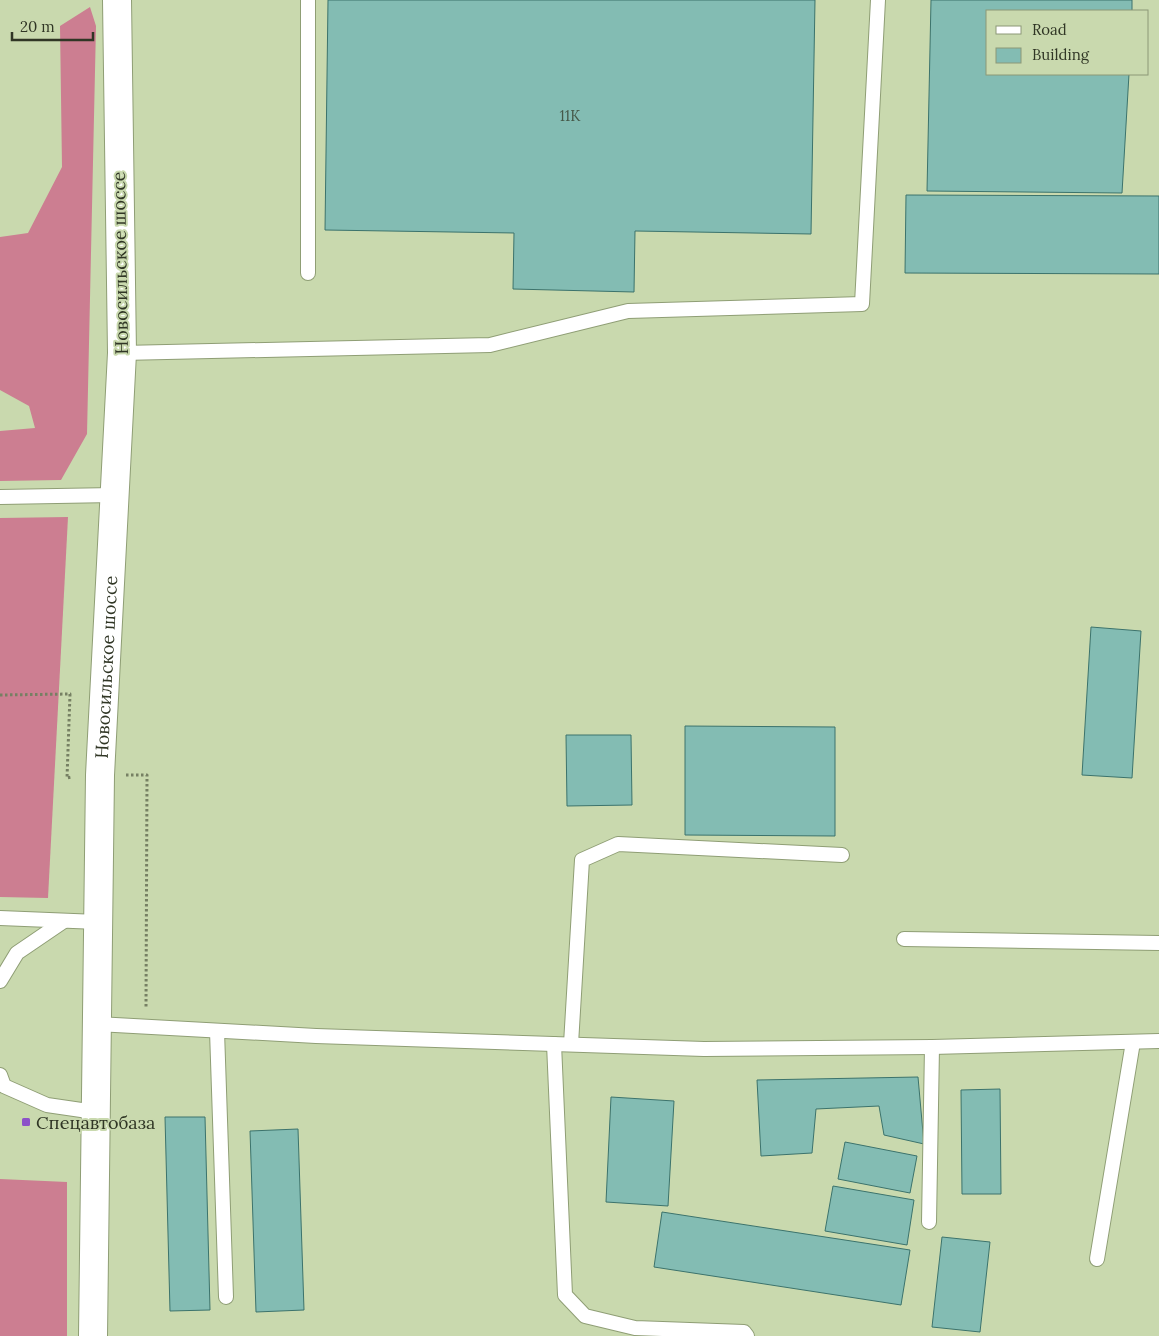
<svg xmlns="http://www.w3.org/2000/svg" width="1159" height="1336" font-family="Lora,serif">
<rect width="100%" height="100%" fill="#c9d9ae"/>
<!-- forest -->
<g fill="#cc7e91">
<polygon points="90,7 96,26 87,434 61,480 0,481 0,431 35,428 29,406 0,390 0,237 28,233 62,167 60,26"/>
<polygon points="68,517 48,898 0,897 0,518"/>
<polygon points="0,1179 67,1182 67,1336 0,1336"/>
</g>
<!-- building -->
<g fill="#83bcb3" stroke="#3c736c">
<polygon points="328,0 815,0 811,234 635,231 634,292 513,289 514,233 325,230"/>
<polygon points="931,0 1132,0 1132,11 988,11 988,74 1129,74 1122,193 927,191"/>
<polygon points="906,195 1159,196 1159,274 905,273"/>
<polygon points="1091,627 1141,631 1132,778 1082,775"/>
<polygon points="685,726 835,727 835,836 685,835"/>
<polygon points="566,735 631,735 632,805 567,806"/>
<polygon points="918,1077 924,1144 884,1135 879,1106 816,1109 812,1153 761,1156 757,1080"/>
<polygon points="1000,1089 1001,1194 962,1194 961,1090"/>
<polygon points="611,1097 674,1101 668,1206 606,1202"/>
<polygon points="165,1117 205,1117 210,1310 170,1311"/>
<polygon points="298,1129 304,1310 256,1312 250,1131"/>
<polygon points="845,1142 917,1156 910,1193 838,1179"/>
<polygon points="833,1186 914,1200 907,1245 825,1231"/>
<polygon points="662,1212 910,1250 901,1305 654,1267"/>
<polygon points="942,1237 990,1242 980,1332 932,1327"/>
</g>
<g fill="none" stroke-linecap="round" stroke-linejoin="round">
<defs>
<g id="service">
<polyline points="308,273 308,0"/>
<polyline points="122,353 490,345 628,311 862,304 878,0"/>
<polyline points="0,497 114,495"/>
<polyline points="0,918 98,922"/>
<polyline points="904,939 1159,943"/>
<polyline points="0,981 17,953 64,921"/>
<polyline points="97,1024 316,1036 704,1049 932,1047 1159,1041"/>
<polyline points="217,1031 226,1297"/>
<polyline points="554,1044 565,1295 585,1316 635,1328 744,1332 747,1336"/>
<polyline points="571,1044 582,860 618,844 842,855"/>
<polyline points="0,1075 4,1086 47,1105 95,1112"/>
<polyline points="929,1222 932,1047"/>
<polyline points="1097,1259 1133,1042"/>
</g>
<g id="tertiary">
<path id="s1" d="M93,1336L100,775L122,353L117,0"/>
</g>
</defs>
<!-- service casing -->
<use href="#service" stroke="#8f9e75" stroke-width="16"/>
<!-- tertiary casing -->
<use href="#tertiary" stroke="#8f9e75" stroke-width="30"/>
<!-- path -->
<g stroke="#768063" stroke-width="3" stroke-dasharray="2.5 2.5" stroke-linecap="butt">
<polyline points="0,695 70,694 67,778 72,777"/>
<polyline points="126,775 147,775 146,1007"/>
</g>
<!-- service -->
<use href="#service" stroke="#fff" stroke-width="14"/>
<!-- tertiary -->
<use href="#tertiary" stroke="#fff" stroke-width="28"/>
</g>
<!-- markers -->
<rect fill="#8c52c8" stroke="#c9d9ae" stroke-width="2" x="21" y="1117" width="10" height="10" rx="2.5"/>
<g text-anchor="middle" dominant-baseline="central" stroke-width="4" stroke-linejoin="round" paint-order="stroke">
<!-- number labels -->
<g font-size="15" fill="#455848">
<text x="570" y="115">11К</text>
</g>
<!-- street labels -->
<g font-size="18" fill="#303625" stroke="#c9d9ae">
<text transform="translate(120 263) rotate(-91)">Новосильское шоссе</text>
<text stroke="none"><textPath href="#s1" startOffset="669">Новосильское шоссе</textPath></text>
</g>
<!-- poi labels -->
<g font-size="18" fill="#303625" stroke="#c9d9ae" text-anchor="start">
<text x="36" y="1122">Спецавтобаза</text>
</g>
</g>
<!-- legend -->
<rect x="986" y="10" width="162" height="65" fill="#c9d9ae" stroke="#8c9877"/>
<rect x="996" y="26" width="25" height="8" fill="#ffffff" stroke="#8c9877"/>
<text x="1032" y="35" font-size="15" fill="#303625">Road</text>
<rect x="996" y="48" width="25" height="15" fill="#83bcb3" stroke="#8c9877"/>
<text x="1032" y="60" font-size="15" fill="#303625">Building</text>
<!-- scale -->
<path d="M12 32v8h81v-8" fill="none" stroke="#303625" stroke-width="2.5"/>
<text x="20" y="32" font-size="15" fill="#303625" stroke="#c9d9ae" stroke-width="4" paint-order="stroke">20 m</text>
</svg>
